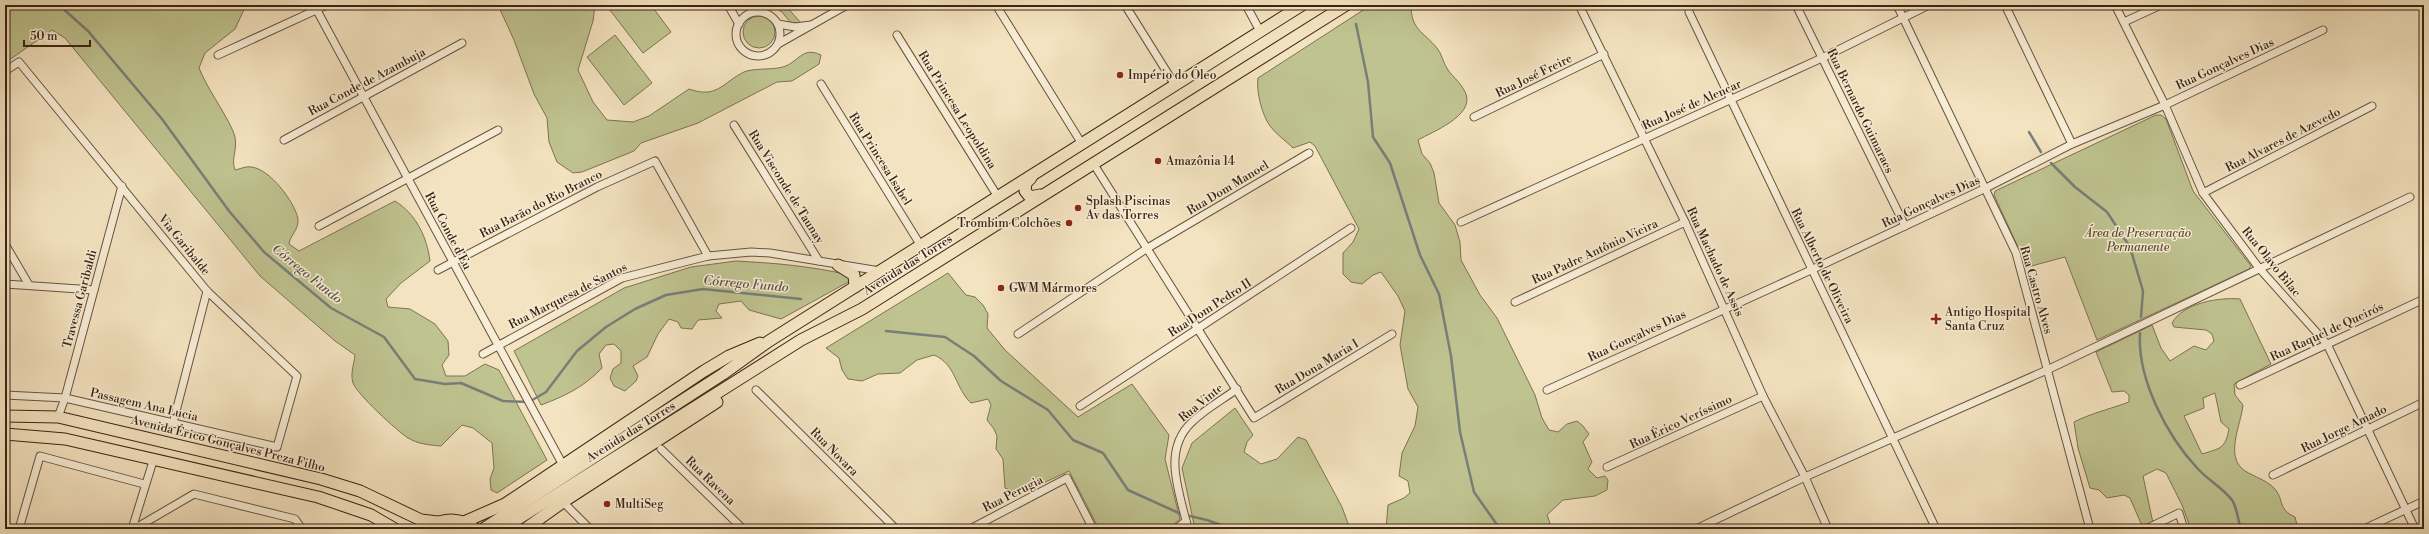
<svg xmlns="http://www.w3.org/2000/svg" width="2429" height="534" font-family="'Libre Bodoni',serif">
<rect width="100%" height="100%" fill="#f4e3c0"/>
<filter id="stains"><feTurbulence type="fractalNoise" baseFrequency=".005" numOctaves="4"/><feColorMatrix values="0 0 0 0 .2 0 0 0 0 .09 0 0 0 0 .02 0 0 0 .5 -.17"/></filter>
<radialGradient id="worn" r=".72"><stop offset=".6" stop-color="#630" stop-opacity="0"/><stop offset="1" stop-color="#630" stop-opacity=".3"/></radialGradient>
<!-- green -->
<g fill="#bfc390" stroke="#7c7452" fill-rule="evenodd">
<path d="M5,5H246L235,29L205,53L199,68C208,90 223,109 233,131C240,147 230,157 235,170C240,169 246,166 251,167C269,168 295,202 298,219C299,230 290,235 289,244L299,251L395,201C416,214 427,237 430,261L401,283L386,299L388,307L410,309L435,324L448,341L449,355L442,365L446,376H465L485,364L499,370L547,460L497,493L491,490L490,479L494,468L492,443L473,428L462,425L441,446C429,445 418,444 408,438C397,431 357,394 353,383C350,373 354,365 355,355L335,341L260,276L65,38L52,30L5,63Z"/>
<path d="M498,5H595L593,21L578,70L593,102L607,120L633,122L649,116L689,89C717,99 722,83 744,72C753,68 772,70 783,67C799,62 802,46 821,55L819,64L792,81L777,82L698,123L641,143L634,151L582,172L573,173L557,162L549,142L547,118L534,94L514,40Z"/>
<polygon points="606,5 651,5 671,32 643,53"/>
<polygon points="771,5 785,5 801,23 791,23 782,12"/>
<path d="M1371,5H1411C1411,30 1423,31 1437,48C1442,54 1443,63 1448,70C1454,78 1462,84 1466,94C1474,116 1432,132 1418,140L1422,154L1430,163L1434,173L1439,203L1455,225L1460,242L1461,260L1480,295L1497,318L1535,395L1542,418L1549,430L1558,432L1567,424L1577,421L1583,426L1589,434L1583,442L1592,462L1588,469L1597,478L1605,476L1608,480L1607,490L1595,496L1563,500L1547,515L1551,526L1556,529H1386L1388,505L1404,498L1410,493L1408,481L1399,476L1402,453L1415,426L1418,407L1408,389L1400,345L1405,311L1398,296L1381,272L1373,275L1362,284L1351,282L1343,274V253L1353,242L1359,229L1315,146L1310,142L1293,148C1286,141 1276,134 1270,126C1262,115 1256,91 1258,78Z"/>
<circle cx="759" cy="32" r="16"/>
<polygon points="615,35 652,83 624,105 587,57"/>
<polygon points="2156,115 2161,115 2166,119 2193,191 2251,266 2249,269 2097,340 2065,257 2024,268 2018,247 1994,195 1995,191"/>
<path d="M736,261C774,263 811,266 849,275L850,281L781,319L749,310L741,301L719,304L716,311L722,318L698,320L692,329L681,328L678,322L669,319L658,334L647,357L633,366L638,376L636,381L625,391L614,386L610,378L613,369L621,363V351L614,344L606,345L599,354L602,368C584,387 565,396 541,405L514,351L624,288L691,267Z"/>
<path d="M948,273L966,295L975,297L983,305L988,314L987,328L1005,350L1078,417L1132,384L1169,435L1165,459L1180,519L1168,529H1099L1069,471L1020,494L1005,488L1003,459L996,449L997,436L994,429L987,420L991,405L988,399L971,403C955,388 956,364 934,355L917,360L900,373L878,374L862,381L848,379L842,370L839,358L826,348Z"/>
<path d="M2240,299L2271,364L2234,384L2235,395L2243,405C2241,425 2224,457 2245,471C2255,477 2266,480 2274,488C2285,500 2277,509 2295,517L2298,529H2191L2182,505L2166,473L2157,469L2143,476L2153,523L2143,528L2130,498L2124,495L2107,498L2099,490L2090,488L2078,448L2074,422C2092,413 2110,409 2129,402V395L2124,391L2112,392L2096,352L2152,325L2161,348L2170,361L2194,346L2206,350L2214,341L2212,334L2206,330L2174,327L2172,323C2183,303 2219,297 2240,299ZM2215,393L2221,422L2229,429C2225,449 2221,448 2202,454L2184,416L2204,408L2203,398Z"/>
<polygon points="1235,408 1253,435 1247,442 1244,452 1261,464 1277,459 1298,437 1306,440 1342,507 1350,529 1195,529 1182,468 1192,443"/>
</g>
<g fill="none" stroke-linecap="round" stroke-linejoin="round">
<!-- stream -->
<g stroke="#787f79" stroke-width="2.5">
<polyline points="59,5 88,31 162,119 229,211 264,252 331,308 384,337 415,379 445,384 461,383 503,401 529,402 546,392 577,351 606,327 635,309 666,295 703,289 801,299"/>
<polyline points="1356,24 1368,82 1373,137 1390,163 1420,255 1439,294 1451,356 1460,432 1474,492 1500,529"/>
<polyline points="2029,132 2041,152"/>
<polyline points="2051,163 2075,187 2107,212 2130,247 2143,291 2141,317"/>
<polyline points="886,331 945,337 974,356 1001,381 1048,410 1073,440 1103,453 1128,490 1181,514 1207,520 1232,529"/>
<path d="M2140,333C2137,379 2167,436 2198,469C2208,480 2223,488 2232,500C2237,507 2238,521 2241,529"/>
</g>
<defs>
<g id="street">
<polyline points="314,5 564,467"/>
<polyline points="728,5 739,24"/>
<polyline points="996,5 1082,144"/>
<polyline points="1125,5 1175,85"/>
<polyline points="1246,5 1260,31"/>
<polyline points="1579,5 1685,222 1763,396 1805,477 1828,529"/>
<polyline points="1796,5 1905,226"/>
<polyline points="1897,5 2016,253 2090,529"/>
<polyline points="2005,5 2072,144"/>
<polyline points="2115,5 2165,105 2203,193 2259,268 2327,344 2415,529"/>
<circle cx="758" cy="34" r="22"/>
<polyline points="1689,12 1936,529"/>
<polyline points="2124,22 2161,5"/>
<polyline points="778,24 795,27 811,25"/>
<polyline points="897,35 998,197"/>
<polyline points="778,44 847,5"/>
<polyline points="218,55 327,5"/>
<polyline points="5,71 19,62 207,291 297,376 277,447 65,398 5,395"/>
<polyline points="821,84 921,246"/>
<polyline points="1474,117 1604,54"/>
<polyline points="734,125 819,261"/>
<polyline points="284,140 462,43"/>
<polyline points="1093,163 1254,418 1392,334"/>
<polyline points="2203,193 2372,106"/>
<polyline points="1461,222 1822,58 1929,5"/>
<polyline points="319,226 498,130"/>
<polyline points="5,244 29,285"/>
<polyline points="438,270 597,187 655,161 708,256"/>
<polyline points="5,284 94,290"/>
<polyline points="1515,302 1685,222"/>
<polyline points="1018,334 1146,249 1309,153"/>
<polyline points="483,354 622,278 708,256 751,252 770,253 880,271"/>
<polyline points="2240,385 2424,299"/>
<polyline points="756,390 896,529"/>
<polyline points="1547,390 1811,270 1986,188 2072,144 2165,105 2323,30"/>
<polyline points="1080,406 1351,228"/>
<polyline points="58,417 65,398 122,186"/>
<polyline points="173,423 207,291"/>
<polyline points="661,449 743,529"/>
<polyline points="1607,467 1763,396"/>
<polyline points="2273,475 2424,402"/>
<polyline points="563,502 590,529"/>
<polyline points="19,529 40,456 144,484"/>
<polyline points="132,529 154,458"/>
<polyline points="134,529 194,494 295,519 302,529"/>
<polyline points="970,529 1067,478 1093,529"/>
<polyline points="1176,529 1186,521"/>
<path d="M1188,529C1180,493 1161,451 1192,422C1205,409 1222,400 1237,389"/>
<polyline points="1696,529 1805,477 2047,370 2410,197"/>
<polyline points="2146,529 2179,513 2184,529"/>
<polyline points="2364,529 2424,501"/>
</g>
<g id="primary">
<polyline points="1031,178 1026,183 1025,191 1030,197 1040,195"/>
<polyline points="838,265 854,275 855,287"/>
<polyline points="5,416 58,417 321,479 360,491 421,520 438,522"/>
<polyline points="5,434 65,439 318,497 371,515 395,529"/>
<polyline points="464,522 505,504 704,371 729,356 760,343"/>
<path d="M427,529C441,517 461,517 475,529"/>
<polyline points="483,529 723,374 769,341 1302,5"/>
<polyline points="502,529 801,340 862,309 1346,5"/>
<polyline points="525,529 563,502 717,402"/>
</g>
</defs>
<!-- street casing -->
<use href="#street" stroke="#68543f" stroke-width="9"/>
<!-- primary casing -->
<use href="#primary" stroke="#3a2414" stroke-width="13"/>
<!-- street -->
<use href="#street" stroke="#f8edd6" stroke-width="7"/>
<!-- primary -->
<use href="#primary" stroke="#f4e3c0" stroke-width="11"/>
</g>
<!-- markers -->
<g fill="#8f2418" stroke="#f8edd6" stroke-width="1.5">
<circle cx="1120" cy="75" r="4"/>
<circle cx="1158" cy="161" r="4"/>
<circle cx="1078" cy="208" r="4"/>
<circle cx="1069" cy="223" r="4"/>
<circle cx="1001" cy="288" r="4"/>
<path d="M1934 313h4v4h4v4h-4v4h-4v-4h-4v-4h4z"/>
<circle cx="607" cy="504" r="4"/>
</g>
<g text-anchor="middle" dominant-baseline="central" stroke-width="3" stroke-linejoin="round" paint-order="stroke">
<!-- street labels -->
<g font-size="12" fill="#3a2414" stroke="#f8edd6">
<text transform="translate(2225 64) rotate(-25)">Rua Gonçalves Dias</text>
<text transform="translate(1534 76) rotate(-26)">Rua José Freire</text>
<text transform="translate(367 82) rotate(-28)">Rua Conde de Azambuja</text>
<text transform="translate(1692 105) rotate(-24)">Rua José de Alencar</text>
<text transform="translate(957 110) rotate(58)">Rua Princesa Leopoldina</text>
<text transform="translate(1860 111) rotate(64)">Rua Bernardo Guimaraes</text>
<text transform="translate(2283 140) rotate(-27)">Rua Alvares de Azevedo</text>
<text transform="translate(880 159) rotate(58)">Rua Princesa Isabel</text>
<text transform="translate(786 187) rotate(58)">Rua Visconde de Taunay</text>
<text transform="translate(1228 188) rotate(-31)">Rua Dom Manoel</text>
<text transform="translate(1931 202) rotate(-25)">Rua Gonçalves Dias</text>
<text transform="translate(541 204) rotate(-27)">Rua Barão do Rio Branco</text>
<text transform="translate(448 231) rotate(62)">Rua Conde d'Eu</text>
<text transform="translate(184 245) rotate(51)">Via Garibalde</text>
<text transform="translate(1595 252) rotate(-25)">Rua Padre Antônio Vieira</text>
<text transform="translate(1715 262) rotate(65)">Rua Machado de Assis</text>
<text transform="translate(2271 262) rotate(51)">Rua Olavo Bilac</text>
<text transform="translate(908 265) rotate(-32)">Avenida das Torres</text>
<text transform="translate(1822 266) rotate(64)">Rua Alberto de Oliveira</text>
<text transform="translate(2036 290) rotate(74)">Rua Castro Alves</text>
<text transform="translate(568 296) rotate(-27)">Rua Marquesa de Santos</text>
<text transform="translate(80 299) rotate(-75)">Travessa Garibaldi</text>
<text transform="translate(1210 308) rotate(-33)">Rua Dom Pedro II</text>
<text transform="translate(2327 332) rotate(-25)">Rua Raquel de Queirós</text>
<text transform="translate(1637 336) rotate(-25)">Rua Gonçalves Dias</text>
<text transform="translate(1317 367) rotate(-31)">Rua Dona Maria I</text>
<text transform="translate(1201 403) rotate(-39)">Rua Vinte</text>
<text transform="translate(144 405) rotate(13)">Passagem Ana Lucia</text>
<text transform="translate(1681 422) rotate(-25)">Rua Érico Veríssimo</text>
<text transform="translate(2344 429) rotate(-26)">Rua Jorge Amado</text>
<text transform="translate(631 432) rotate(-32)">Avenida das Torres</text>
<text transform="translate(228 444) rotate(14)">Avenida Érico Gonçalves Preza Filho</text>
<text transform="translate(834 452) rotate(45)">Rua Novara</text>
<text transform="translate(710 481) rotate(44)">Rua Ravena</text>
<text transform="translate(1013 494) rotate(-27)">Rua Perugia</text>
</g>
<!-- poi labels -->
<g font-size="12" fill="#3a2414" stroke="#f8edd6" text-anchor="start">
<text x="1128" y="75">Império do Óleo</text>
<text x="1166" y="161">Amazônia 14</text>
<text x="1086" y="201">Splash Piscinas<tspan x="1086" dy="14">Av das Torres</tspan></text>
<text x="1061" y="223" text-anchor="end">Trombim Colchões</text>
<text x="1009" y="288">GWM Mármores</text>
<text x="1945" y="312">Antigo Hospital<tspan x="1945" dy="14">Santa Cruz</tspan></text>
<text x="615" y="504">MultiSeg</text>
</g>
<!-- park labels -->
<g font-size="12" font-style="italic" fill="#5b4c33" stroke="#f8edd6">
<text x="2138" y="233">Área de Preservação<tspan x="2138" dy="14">Permanente</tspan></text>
</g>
<!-- water labels -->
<g font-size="13" font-style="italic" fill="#595147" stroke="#f8edd6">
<text transform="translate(307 274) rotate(39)">Córrego Fundo</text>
<text transform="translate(746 284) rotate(5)">Córrego Fundo</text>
</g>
</g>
<!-- margin -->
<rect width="2429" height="534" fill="none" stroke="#f4e3c0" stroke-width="20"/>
<rect x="6" y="6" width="2417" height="522" fill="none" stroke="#3a2414" stroke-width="2"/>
<rect x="10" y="10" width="2409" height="514" fill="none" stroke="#3a2414"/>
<!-- scale -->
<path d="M24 40v6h66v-6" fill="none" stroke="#3a2414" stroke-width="2"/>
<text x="30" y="40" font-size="12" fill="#3a2414" stroke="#f8edd6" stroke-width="3" paint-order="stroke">50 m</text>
<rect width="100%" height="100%" filter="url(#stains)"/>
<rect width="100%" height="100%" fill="url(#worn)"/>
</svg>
